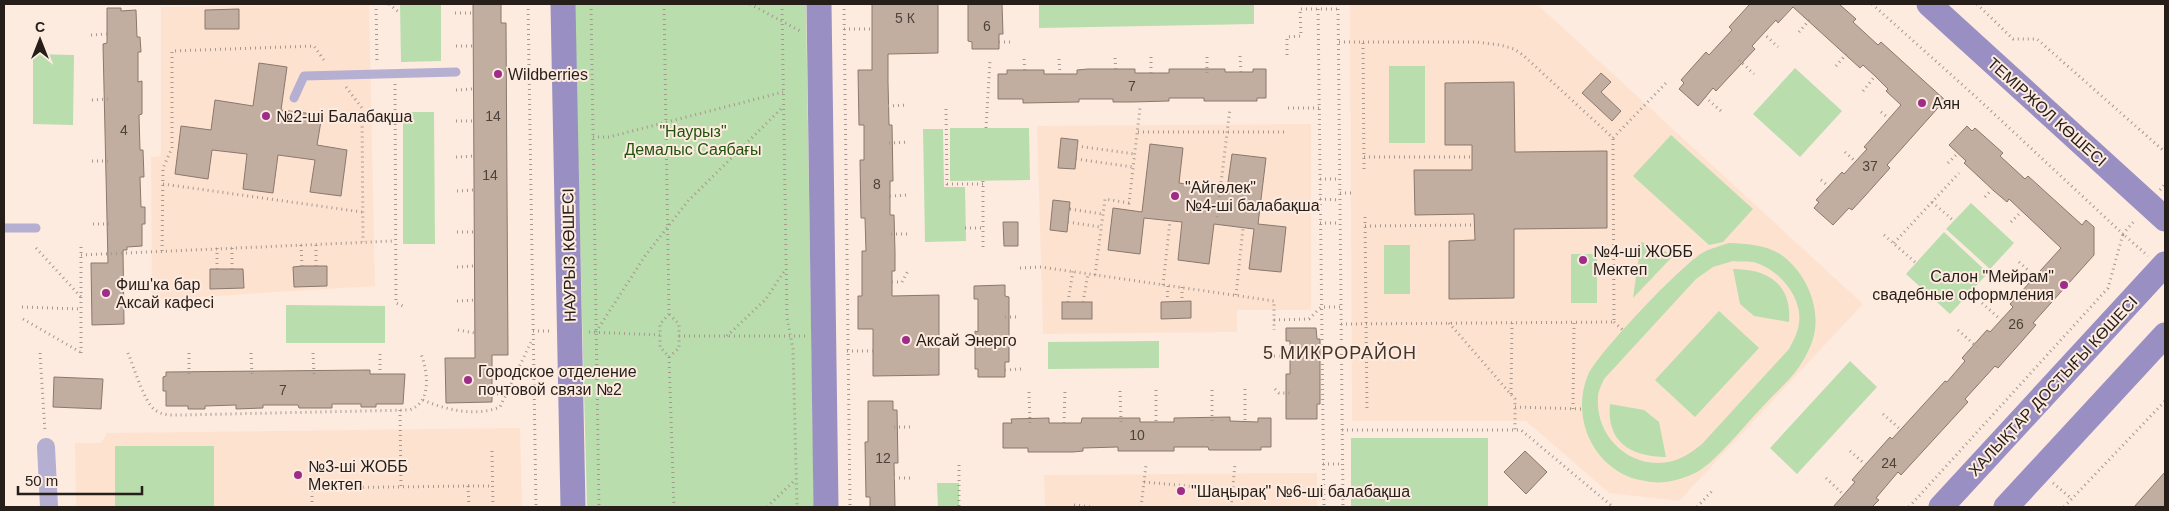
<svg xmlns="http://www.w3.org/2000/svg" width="2169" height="511" font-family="Arial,sans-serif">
<rect width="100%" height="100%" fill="#fdebe0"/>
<!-- built -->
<g fill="#fee2d0">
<polygon points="1350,4 1537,4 1863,304 1679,501 1609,493 1526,421 1352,421"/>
<polygon points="369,5 375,286 152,300 151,157 161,156 161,7"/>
<polygon points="1311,124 1311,310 1237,310 1237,332 1043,334 1037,126"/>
<polygon points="520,428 522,507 76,507 75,443 101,443 107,433"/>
<polygon points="1317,473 1317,507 1045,507 1044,475"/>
</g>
<!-- green -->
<g fill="#b9ddad" fill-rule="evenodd">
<polygon points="400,4 441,4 441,61 401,62"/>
<polygon points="574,4 806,4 814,507 587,507"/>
<polygon points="1039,4 1254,4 1254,24 1039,28"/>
<polygon points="33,54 74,55 73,125 33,124"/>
<rect x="1389" y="66" width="36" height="77"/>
<polygon points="1795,68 1842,111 1800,157 1753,114"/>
<polygon points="403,112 434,112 435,244 403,244"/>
<polygon points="950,128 1029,128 1030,180 950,181"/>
<polygon points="923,129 943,129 944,187 965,187 966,241 925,242"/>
<polygon points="1671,135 1753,209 1723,242 1709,245 1633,176"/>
<polygon points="1971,203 2014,243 1990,269 1946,229"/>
<polygon points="1944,232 1988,273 1950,314 1906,274"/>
<polygon points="1641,242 1658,247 1673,256 1633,298"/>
<path d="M1729,243C1746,244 1764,244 1780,254C1808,273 1825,315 1810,347C1807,354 1803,361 1799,367C1790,380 1777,391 1766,403C1749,420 1716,462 1697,472C1681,480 1662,485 1646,481C1640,480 1633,479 1627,476C1589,459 1572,413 1588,375C1597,354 1684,262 1704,252C1711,248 1721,246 1729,243ZM1733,261C1739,262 1746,261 1753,262C1778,268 1803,297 1799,323C1798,333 1793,341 1789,349L1702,444C1692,452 1681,460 1668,462C1629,469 1595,436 1598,397C1598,391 1602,384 1604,379L1696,279L1713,267Z"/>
<rect x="1384" y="245" width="26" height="49"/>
<rect x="1571" y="254" width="26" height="49"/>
<path d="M1733,269C1768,269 1792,284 1789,322L1754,316L1740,304Z"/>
<polygon points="286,305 385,306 385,343 286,343"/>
<polygon points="1719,311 1759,348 1695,417 1655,380"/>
<polygon points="1159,341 1159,368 1048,369 1048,342"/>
<polygon points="1850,361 1877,387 1797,474 1770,448"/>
<path d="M1610,404L1644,410L1659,422L1666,457C1631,457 1606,442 1610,404Z"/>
<rect x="1351" y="438" width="137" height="69"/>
<rect x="115" y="446" width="99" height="61"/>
<polygon points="937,483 959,483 959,507 938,507"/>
</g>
<!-- building -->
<g fill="#c2aea1" stroke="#8b786c">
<polygon points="473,4 501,4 501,23 506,23 508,355 492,355 492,402 446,403 445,358 475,358"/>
<polygon points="872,4 938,4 938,53 888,54 888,82 889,125 892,125 893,181 890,181 890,215 894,215 895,252 895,271 892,271 892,296 939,295 939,375 873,376 873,329 858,329 858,296 862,296 862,251 866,251 865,218 861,218 860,160 864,160 864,125 859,125 858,70 872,70"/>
<polygon points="968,4 1002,4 1003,34 999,34 999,49 972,49 972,42 968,41"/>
<polygon points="1750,4 1839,4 1856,19 1853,22 1878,45 1881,42 1945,100 1887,165 1890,168 1864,197 1852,210 1849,208 1833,225 1814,208 1819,202 1816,200 1842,172 1844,174 1867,149 1864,147 1901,105 1886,91 1888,89 1875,76 1863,65 1860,68 1793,7 1778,23 1776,20 1752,46 1755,49 1716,91 1713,88 1698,106 1679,89 1684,83 1681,80 1706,52 1709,55 1732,30 1729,27"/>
<polygon points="107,8 121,8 121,11 136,10 137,37 140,37 141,52 138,52 138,82 142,81 142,114 139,115 140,150 143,150 144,177 140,177 141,207 145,207 145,224 142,224 142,246 127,247 127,250 123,250 124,324 92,325 91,263 108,263 103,44 107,43"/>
<polygon points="239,9 239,29 205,29 205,10"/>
<polygon points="259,63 287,67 281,110 322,115 317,145 347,150 341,196 310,192 315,160 278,155 273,193 243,189 247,154 212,150 208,179 175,174 181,126 211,130 215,100 253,106"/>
<polygon points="1088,69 1135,69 1135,73 1169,73 1169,69 1225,69 1225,72 1253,72 1253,69 1266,69 1266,98 1257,98 1257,101 1204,101 1204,98 1169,98 1169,101 1132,102 1113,102 1113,99 1079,99 1079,102 1023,103 1023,99 998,99 998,74 1007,74 1007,70 1044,70 1044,74 1077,74 1077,70"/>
<polygon points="1601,73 1611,82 1601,92 1621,111 1612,121 1582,93"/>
<polygon points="1514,82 1515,152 1607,151 1607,228 1514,229 1514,298 1449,299 1449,241 1475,240 1474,214 1415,215 1414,170 1472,170 1472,145 1445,145 1445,83"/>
<polygon points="1967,126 1972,131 1975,128 2003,153 2000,156 2025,179 2028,176 2082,225 2086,220 2094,227 2094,255 2033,323 2036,325 2022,341 1998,368 1995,366 1965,399 1968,402 1901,475 1898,472 1876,498 1879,500 1872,507 1833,507 1855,482 1852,480 1858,473 1890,437 1892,439 1945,381 1947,382 1965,361 1962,358 1987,330 1990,332 2013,307 2010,304 2061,248 2009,199 2007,202 1994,191 1964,163 1966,161 1949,145"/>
<polygon points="1061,138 1078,140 1075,169 1058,168"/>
<polygon points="1150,144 1183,148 1179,183 1227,189 1232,154 1266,158 1258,224 1286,227 1281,272 1249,269 1254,229 1214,224 1209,264 1178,260 1182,222 1144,218 1140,254 1108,250 1113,208 1142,212"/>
<polygon points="1053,200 1070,202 1067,232 1050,230"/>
<polygon points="1003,222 1018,222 1018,246 1004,246"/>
<polygon points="302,266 327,266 327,286 294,287 293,267"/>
<polygon points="210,269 243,269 244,288 210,289"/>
<polygon points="1005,285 1005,296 1009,297 1009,362 1005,362 1005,377 978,377 978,369 975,369 975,331 978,332 978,299 974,299 974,286"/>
<polygon points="1191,301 1191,318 1161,319 1161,302"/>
<rect x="1062" y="302" width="30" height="17"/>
<polygon points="1286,328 1316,328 1317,339 1320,339 1320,404 1317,404 1317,419 1286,419 1286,374 1290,374 1290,341 1286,341"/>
<polygon points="370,370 370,374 405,374 403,404 376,404 376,407 361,407 361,404 332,404 332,408 299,408 298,405 263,405 263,408 236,409 236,405 205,406 205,409 188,409 188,406 166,406 166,391 163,391 163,377 166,376 166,372"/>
<polygon points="54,377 103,379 101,409 53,407"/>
<polygon points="868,401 893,401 893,410 897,410 898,463 894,463 895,507 870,507 870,497 866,497 865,442 868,442"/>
<polygon points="1230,417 1230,421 1258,422 1258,418 1271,418 1271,447 1261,447 1261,450 1209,450 1208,447 1174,447 1174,451 1118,451 1118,447 1083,448 1083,451 1073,452 1028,452 1028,448 1003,448 1003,423 1012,423 1011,419 1049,418 1049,423 1081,423 1082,418 1140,418 1140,422 1174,422 1174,418"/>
<polygon points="1525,451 1547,472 1526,494 1504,472"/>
<polygon points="2165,472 2165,507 2134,507"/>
</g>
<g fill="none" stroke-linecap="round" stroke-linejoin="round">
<!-- path -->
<g stroke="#a5988f" stroke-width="3" stroke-dasharray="1 4" stroke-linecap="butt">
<polyline points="376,4 377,63"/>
<polyline points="389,4 400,13"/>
<polyline points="528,4 536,507"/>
<polyline points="591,4 599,507"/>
<polyline points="664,4 669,314 660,324 660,347 669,357 679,348 679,324 669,314"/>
<polyline points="750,4 800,31"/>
<polyline points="782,4 787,318 793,349 797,507"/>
<polyline points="844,4 850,507"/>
<polyline points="1318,4 1324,507"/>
<polyline points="1338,4 1343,507"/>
<polyline points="1872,4 1976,97 2123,234 2135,220"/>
<polyline points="1977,4 2013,39 2037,39 2165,152"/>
<polyline points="455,13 473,13"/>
<polyline points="844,29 872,29"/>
<polyline points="1799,32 1811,18"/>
<polyline points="1763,33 1778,47"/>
<polyline points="91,35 107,34"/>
<polyline points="999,42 1014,42"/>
<polyline points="1339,42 1363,42 1364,169"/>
<polyline points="1363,42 1476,42 1500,45 1514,49 1523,55 1613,138 1666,83"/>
<polyline points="456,46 473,46"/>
<polyline points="1287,55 1287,37 1301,36 1300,9 1338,9"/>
<polyline points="1240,56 1241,72"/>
<polyline points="1151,57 1151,73"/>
<polyline points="1207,57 1207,73"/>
<polyline points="1115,58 1116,73"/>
<polyline points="1024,59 1025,74"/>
<polyline points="1059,59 1060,74"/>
<polyline points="1739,60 1754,74"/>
<polyline points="1836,66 1848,52"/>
<polyline points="395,84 396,303 403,306"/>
<polyline points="346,87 362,108 363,242"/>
<polyline points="456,90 473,89"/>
<polyline points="1863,91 1875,76"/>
<polyline points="1705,97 1721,111"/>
<polyline points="92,100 108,99"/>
<polyline points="888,106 907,105"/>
<polyline points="1288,108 1319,108"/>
<polyline points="946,109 947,184 983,184"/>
<polyline points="1881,112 1892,121"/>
<polyline points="456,121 474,121"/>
<polyline points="986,128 990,60"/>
<polyline points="1138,132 1284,132"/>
<polyline points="593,137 609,137 783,92"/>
<polyline points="889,143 908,142"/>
<polyline points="1077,146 1135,154"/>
<polyline points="1845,152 1856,162"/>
<polyline points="456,157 474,156"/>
<polyline points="1364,157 1472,157"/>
<polyline points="1076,159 1133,167"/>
<polyline points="92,161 110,161"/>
<polyline points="1948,163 1958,153"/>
<polyline points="1320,179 1340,179"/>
<polyline points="1821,180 1832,189"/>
<polyline points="983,181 983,250"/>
<polyline points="163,184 362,212"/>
<polyline points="2160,190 2165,184"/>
<polyline points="457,191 474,190"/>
<polyline points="1340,193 1351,193"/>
<polyline points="890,196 908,195"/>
<polyline points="1985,197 1995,186"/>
<polyline points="1320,199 1340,200"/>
<polyline points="1932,202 1954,221"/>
<polyline points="1070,209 1103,214"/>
<polyline points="1217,217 1230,108"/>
<polyline points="1365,217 1367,412"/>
<polyline points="1068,222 1101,227"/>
<polyline points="2011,222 2022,211"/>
<polyline points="1320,223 1340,223"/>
<polyline points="93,224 112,224"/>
<polyline points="1365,226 1474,225"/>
<polyline points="965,228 983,228"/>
<polyline points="457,232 474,232"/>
<polyline points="891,234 909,234"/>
<polyline points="1884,235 1916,263"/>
<polyline points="1894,243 1959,173"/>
<polyline points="301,245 302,266"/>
<polyline points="81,247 81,353"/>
<polyline points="36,248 81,297"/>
<polyline points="217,248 217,269"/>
<polyline points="232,248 232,269"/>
<polyline points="162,251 163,168 172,148 172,51 314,46 326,63"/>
<polyline points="81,255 394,241"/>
<polyline points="2019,262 2038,279"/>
<polyline points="316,266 316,244"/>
<polyline points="457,267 474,266"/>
<polyline points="1020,268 1041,267 1274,301 1274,330"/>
<polyline points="1095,275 1105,199 1129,203 1140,108"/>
<polyline points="892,282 902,282 909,269"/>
<polyline points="1163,285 1170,221"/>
<polyline points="1182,287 1182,302"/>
<polyline points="1236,295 1243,228"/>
<polyline points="457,301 475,300"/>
<polyline points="1068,302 1073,271"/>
<polyline points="1083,302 1088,274"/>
<polyline points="1167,302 1168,285"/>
<polyline points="1982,303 2001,320"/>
<polyline points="22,307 81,309"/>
<polyline points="1005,317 1020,317"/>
<polyline points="23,319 80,352"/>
<polyline points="1274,320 1309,319 1321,307 1341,307"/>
<polyline points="1614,322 1624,331"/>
<polyline points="1449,323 1515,399 1515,430"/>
<polyline points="1341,324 1614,322 1613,138"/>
<polyline points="458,330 475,333"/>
<polyline points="1958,330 1977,347"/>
<polyline points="533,331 550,331"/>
<polyline points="589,332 660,335"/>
<polyline points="596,332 645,256 688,201 783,107"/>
<polyline points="679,336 806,336"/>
<polyline points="727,336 766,299 785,270"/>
<polyline points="847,351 873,351"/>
<polyline points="40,353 45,432"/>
<path d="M128,353C134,367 144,402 155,410C163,416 174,415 183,415L409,410C432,403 428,372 421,354"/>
<polyline points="189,353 189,376"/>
<polyline points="251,353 252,375"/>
<polyline points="313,353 314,374"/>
<polyline points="380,354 380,374"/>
<polyline points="1274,356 1290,356"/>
<polyline points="669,357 674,507"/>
<polyline points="1005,370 1021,369"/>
<polyline points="1245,389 1245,421"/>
<polyline points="1275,389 1279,393 1290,393"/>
<polyline points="1156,390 1156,422"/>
<polyline points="1212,390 1212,422"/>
<polyline points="1120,391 1121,422"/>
<polyline points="1029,392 1030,423"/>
<polyline points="492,394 534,393"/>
<polyline points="1511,394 1512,322"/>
<path d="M423,400C446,410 476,417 500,407L532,340"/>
<polyline points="1515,407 1582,409"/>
<polyline points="1573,409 1574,322"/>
<polyline points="400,410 401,487"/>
<polyline points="1883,414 1901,430"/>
<polyline points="1064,423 1065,391"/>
<polyline points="894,427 912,427"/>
<polyline points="1342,430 1521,430 1613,507"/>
<polyline points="492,451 493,507"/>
<polyline points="1850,451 1868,467"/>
<polyline points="1323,464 1342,464"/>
<polyline points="959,465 959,507"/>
<polyline points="894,478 912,478"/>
<polyline points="1826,478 1844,495"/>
<polyline points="1144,482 1232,490"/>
<polyline points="2053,483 2072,499"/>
<polyline points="468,486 493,486"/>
<polyline points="1074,505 1091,507"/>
<polyline points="312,507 312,488 468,486 469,507"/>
<polyline points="767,507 795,480"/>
<polyline points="1141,507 1146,465"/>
<polyline points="1231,507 1235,464"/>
<polyline points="1697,507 1713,490"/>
<polyline points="1909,507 2108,288 2123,234 2148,256"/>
<polyline points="2064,507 2165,401"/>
</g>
<!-- lane -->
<g stroke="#b5afd2" stroke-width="9">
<polyline points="294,98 304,76 456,72"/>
<polyline points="4,228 36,228"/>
</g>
<!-- street -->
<polyline stroke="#b5afd2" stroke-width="18" points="46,447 49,507"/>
<!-- secondary -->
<g stroke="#998fc2" stroke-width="25">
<polyline points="563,4 573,507"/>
<polyline points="819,4 826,507"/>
<polyline points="1929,4 2165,219"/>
<polyline points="1941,507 2165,264"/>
<polyline points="2006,507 2165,335"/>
</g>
</g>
<!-- markers -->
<g fill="#9e2c88" stroke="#fdebe0" stroke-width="2">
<circle cx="498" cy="74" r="5"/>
<circle cx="1922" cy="103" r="5"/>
<circle cx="266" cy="116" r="5"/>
<circle cx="1175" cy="196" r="5"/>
<circle cx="1583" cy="260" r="5"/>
<circle cx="2064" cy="285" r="5"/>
<circle cx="106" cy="293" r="5"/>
<circle cx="906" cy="340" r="5"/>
<circle cx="468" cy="380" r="5"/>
<circle cx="298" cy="475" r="5"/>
<circle cx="1181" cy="491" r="5"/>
</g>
<g text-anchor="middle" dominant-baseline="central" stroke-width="4" stroke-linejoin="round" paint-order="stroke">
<!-- number labels -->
<g font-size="14" fill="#4c423b">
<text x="905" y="18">5 К</text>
<text x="987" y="26">6</text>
<text x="1132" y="86">7</text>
<text x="493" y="116">14</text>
<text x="124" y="130">4</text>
<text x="1870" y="166">37</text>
<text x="490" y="175">14</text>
<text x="877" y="184">8</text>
<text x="2016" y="324">26</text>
<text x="283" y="390">7</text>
<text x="1137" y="435">10</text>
<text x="883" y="458">12</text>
<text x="1889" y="463">24</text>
</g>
<!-- poi labels -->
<g font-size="16" fill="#251e19" stroke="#fdebe0" text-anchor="start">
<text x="508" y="74">Wildberries</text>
<text x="1932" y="103">Аян</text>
<text x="276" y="116">№2-ші Балабақша</text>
<text x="1185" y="187">"Айгөлек"<tspan x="1185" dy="18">№4-ші балабақша</tspan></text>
<text x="1593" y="251">№4-ші ЖОББ<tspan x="1593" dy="18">Мектеп</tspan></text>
<text x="2054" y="276" text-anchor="end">Салон "Мейрам"<tspan x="2054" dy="18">свадебные оформления</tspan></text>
<text x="116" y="284">Фиш'ка бар<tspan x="116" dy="18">Аксай кафесi</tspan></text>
<text x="916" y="340">Аксай Энерго</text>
<text x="478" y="371">Городское отделение<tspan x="478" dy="18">почтовой связи №2</tspan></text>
<text x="308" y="466">№3-ші ЖОББ<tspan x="308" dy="18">Мектеп</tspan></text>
<text x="1191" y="491">"Шаңырақ" №6-ші балабақша</text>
</g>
<!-- street labels -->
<g font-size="16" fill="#251e19" stroke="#fdebe0">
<text transform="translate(2047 112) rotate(42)">ТЕМІРЖОЛ КӨШЕСІ</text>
<text transform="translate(569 255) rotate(-91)">НАУРЫЗ КӨШЕСІ</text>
<text transform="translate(2053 386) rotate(-47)">ХАЛЫҚТАР ДОСТЫҒЫ КӨШЕСІ</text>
</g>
<!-- park labels -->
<g font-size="16" fill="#21520c" stroke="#fdebe0">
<text x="693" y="131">"Наурыз"<tspan x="693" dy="18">Демалыс Саябағы</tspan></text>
</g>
<!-- neighbourhood labels -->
<g font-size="18" letter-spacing="1" fill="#443429" stroke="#fdebe0">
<text x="1340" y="353">5 МИКРОРАЙОН</text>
</g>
</g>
<!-- border -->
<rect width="2169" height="511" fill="none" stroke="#251e19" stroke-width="10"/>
<!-- north arrow -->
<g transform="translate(40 40)" stroke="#fdebe0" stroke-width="4" paint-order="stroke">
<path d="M0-4L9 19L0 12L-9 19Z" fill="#251e19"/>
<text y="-8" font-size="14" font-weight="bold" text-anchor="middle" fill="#251e19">С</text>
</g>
<!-- scale -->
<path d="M18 486v8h124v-8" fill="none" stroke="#251e19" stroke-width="2.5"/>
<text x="25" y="486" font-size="15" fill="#251e19" stroke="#fdebe0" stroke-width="4" paint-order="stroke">50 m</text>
</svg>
